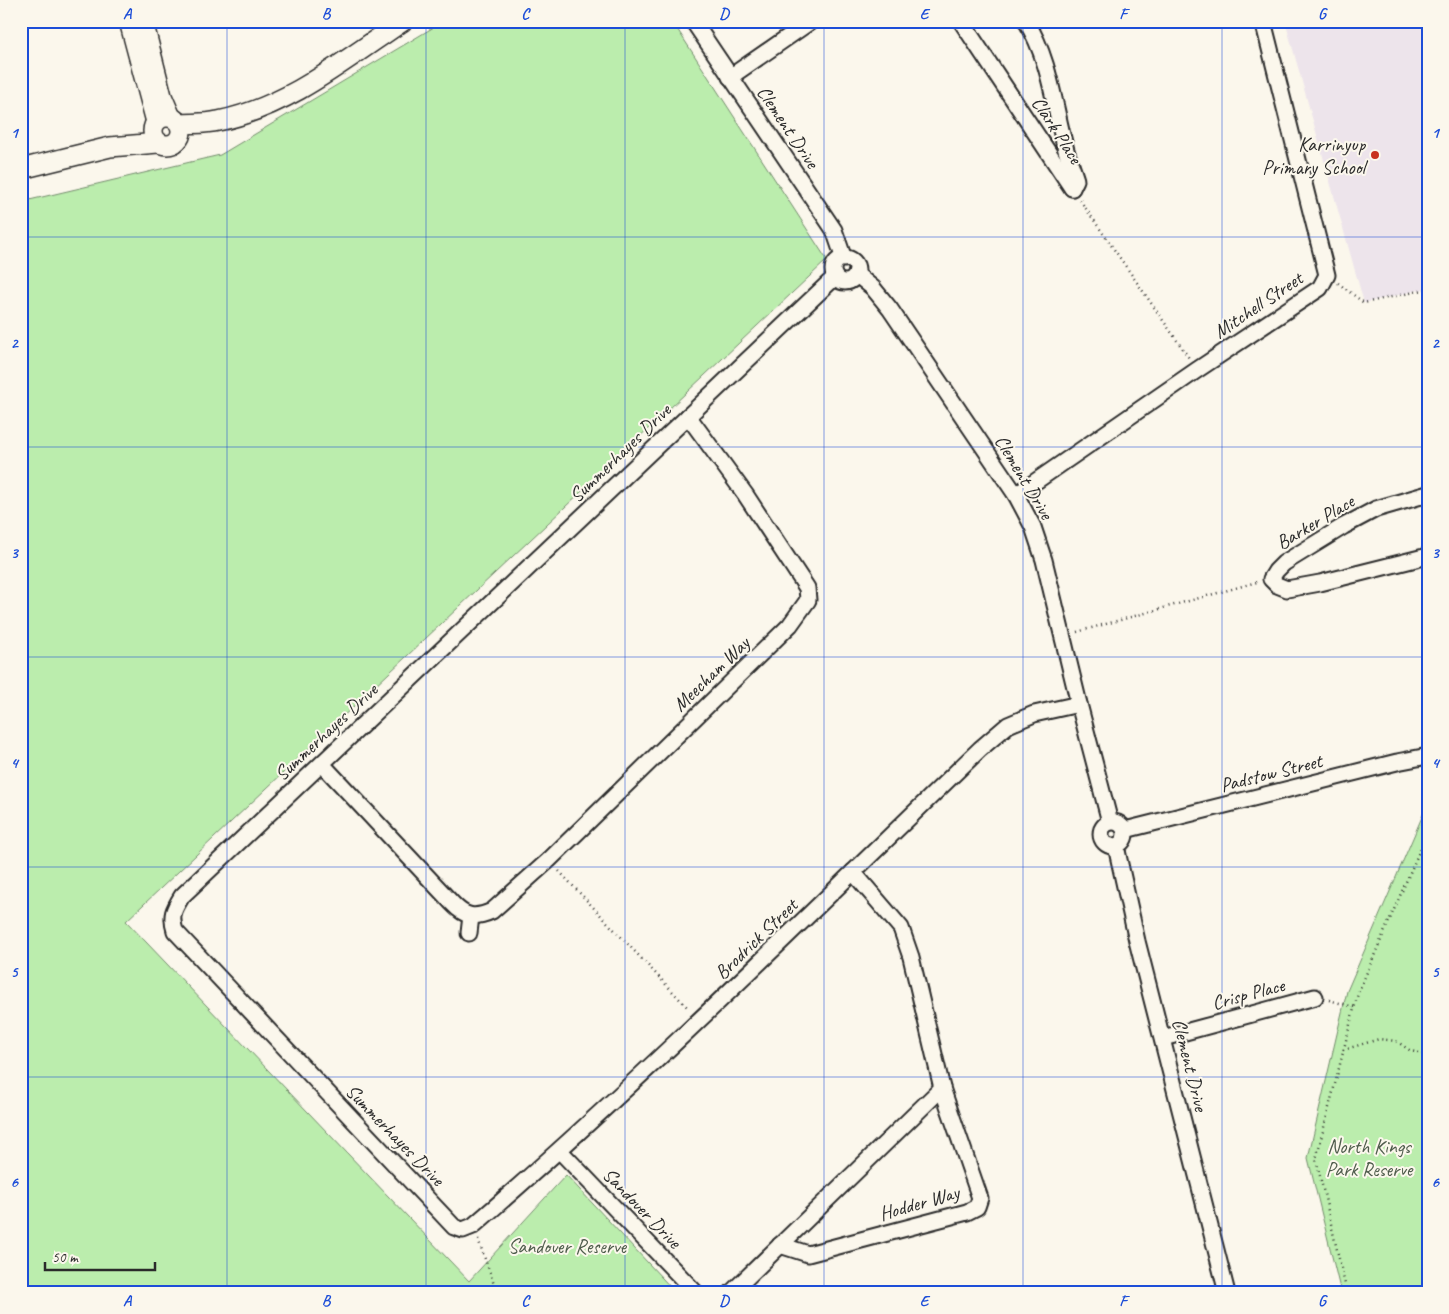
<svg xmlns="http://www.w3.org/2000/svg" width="1449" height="1314" font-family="Caveat,sans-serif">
<rect width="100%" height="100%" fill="#fbf7ec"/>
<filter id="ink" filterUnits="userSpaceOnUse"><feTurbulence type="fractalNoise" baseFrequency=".02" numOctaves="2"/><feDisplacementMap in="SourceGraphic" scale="10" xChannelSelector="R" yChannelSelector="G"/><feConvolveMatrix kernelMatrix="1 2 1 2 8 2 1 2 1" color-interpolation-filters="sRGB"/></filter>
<g filter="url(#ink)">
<!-- built -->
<polygon fill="#ede4eb" points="1285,21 1428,21 1428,288 1364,303"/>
<!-- green -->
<g fill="#bbedad" stroke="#738c6c">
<polygon points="444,21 672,21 827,260 126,921 469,1281 566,1175 676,1293 21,1293 21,202 220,155"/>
<polygon points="1428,803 1428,1293 1341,1293 1308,1158 1347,991"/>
</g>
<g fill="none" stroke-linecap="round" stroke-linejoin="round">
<defs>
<g id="minor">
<polyline points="693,21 834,230 844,259"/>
<polyline points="961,21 1072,188"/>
<path d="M1026,21C1050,59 1054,107 1066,150C1069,160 1073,170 1076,180L1072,188"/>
<polyline points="730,77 811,21"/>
<circle cx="845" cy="270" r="12"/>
<polyline points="856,274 873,288 890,309 1016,495 1033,527 1044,560 1079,704 1110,822"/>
<path d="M835,277L182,896C174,909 170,915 175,931L454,1227L463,1230L473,1226C649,1074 813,910 980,749L1008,725L1034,714L1079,704"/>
<polyline points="1428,494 1376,509 1344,526 1284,563 1276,571 1271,579 1277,585 1287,589 1320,583 1428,556"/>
<polyline points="1016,495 1197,370 1320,288 1327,275 1263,21"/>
<path d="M322,764L452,903C465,917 474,919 492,911L549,860L790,625L808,600L807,588L745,494L688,416"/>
<circle cx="1113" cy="834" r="12"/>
<polyline points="1125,830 1397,762 1428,756"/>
<polyline points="1116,846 1137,941 1227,1293"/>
<polyline points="469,933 471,916"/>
<polyline points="1163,1038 1315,997"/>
<polyline points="560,1151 696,1293"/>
<polyline points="780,1245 808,1254 967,1212 977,1207 980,1198 942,1088 911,957 901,928 853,872"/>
<polyline points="731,1293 942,1088"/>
</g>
<g id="tertiary">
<polyline points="129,21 156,122"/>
<polyline points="143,21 162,96 171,117"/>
<circle cx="167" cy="131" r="14"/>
<path d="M180,124C193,123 206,124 218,121C288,107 345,60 403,21"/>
<polyline points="21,169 110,147 158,143"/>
</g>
</defs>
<!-- minor casing -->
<use href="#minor" stroke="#2b2b2b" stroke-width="19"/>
<!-- tertiary casing -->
<use href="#tertiary" stroke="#2b2b2b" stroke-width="22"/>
<!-- path -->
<g stroke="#2b2b2b" stroke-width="2.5" stroke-dasharray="1 4" stroke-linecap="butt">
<polyline points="1080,200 1189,358"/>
<polyline points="1338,283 1364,303 1428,289"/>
<polyline points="1077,632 1257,582"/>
<polyline points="559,871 689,1009"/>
<polyline points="1329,1000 1354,1007"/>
<polyline points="1343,1050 1379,1039 1396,1041 1411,1051 1428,1055"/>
<polyline points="478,1239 497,1293"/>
<polyline points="1347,1293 1316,1159 1358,993 1428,831"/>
</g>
<!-- minor -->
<use href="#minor" stroke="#fbf7ec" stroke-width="15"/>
<!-- tertiary -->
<use href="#tertiary" stroke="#fbf7ec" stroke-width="19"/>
</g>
</g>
<!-- grid -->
<path fill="none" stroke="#1d4ed8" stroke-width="1" stroke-opacity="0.55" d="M227,21V1293M426,21V1293M625,21V1293M824,21V1293M1023,21V1293M1222,21V1293M21,237H1428M21,447H1428M21,657H1428M21,867H1428M21,1077H1428"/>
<!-- markers -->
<circle fill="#c8321e" stroke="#fbf7ec" stroke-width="2" cx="1375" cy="155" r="5"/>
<g text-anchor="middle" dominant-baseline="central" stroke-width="4" stroke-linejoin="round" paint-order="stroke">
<!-- street labels -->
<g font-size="20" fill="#2b2b2b" stroke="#fbf7ec">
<text transform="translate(788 127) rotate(56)">Clement Drive</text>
<text transform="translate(1057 130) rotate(57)">Clark Place</text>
<text transform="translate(1258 305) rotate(-34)">Mitchell Street</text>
<text transform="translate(620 453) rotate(-44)">Summerhayes Drive</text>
<text transform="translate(1024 477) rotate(59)">Clement Drive</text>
<text transform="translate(1315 522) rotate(-31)">Barker Place</text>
<text transform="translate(711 674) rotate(-44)">Meecham Way</text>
<text transform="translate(326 732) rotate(-43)">Summerhayes Drive</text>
<text transform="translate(1271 773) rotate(-14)">Padstow Street</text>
<text transform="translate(756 939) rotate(-44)">Brodrick Street</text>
<text transform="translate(1248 994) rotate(-15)">Crisp Place</text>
<text transform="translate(1190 1065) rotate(76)">Clement Drive</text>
<text transform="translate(395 1135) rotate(46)">Summerhayes Drive</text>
<text transform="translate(919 1203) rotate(-16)">Hodder Way</text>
<text transform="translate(642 1208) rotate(46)">Sandover Drive</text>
</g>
<!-- poi labels -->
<g font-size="20" fill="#2b2b2b" stroke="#fbf7ec" text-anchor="end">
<text x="1365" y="144">Karrinyup<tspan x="1365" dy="23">Primary School</tspan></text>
</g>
<!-- park labels -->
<g font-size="20" fill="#4f5c4c" stroke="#fbf7ec">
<text x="1369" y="1146">North Kings<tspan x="1369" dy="23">Park Reserve</tspan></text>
<text x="567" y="1246">Sandover Reserve</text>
</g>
</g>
<!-- margin -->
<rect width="1449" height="1314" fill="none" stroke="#fbf7ec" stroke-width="55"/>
<!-- scale -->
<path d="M45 1262v8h110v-8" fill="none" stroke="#2b2b2b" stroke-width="2.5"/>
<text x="52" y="1262" font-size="15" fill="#2b2b2b" stroke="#fbf7ec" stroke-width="4" paint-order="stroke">50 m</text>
<rect x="28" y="28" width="1394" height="1258" fill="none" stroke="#1d4ed8" stroke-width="2"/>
<g font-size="16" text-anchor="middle" font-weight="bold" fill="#1d4ed8">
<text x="127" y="19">A</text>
<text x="326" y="19">B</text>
<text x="525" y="19">C</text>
<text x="724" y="19">D</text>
<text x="924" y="19">E</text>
<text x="1123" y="19">F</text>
<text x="1322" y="19">G</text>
<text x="14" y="138">1</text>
<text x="1435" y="138">1</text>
<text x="14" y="348">2</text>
<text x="1435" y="348">2</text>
<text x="14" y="558">3</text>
<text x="1435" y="558">3</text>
<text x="14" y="768">4</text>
<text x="1435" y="768">4</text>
<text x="14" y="977">5</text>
<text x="1435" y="977">5</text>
<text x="14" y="1187">6</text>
<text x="1435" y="1187">6</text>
<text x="127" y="1306">A</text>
<text x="326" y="1306">B</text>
<text x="525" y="1306">C</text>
<text x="724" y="1306">D</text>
<text x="924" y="1306">E</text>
<text x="1123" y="1306">F</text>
<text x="1322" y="1306">G</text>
</g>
</svg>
